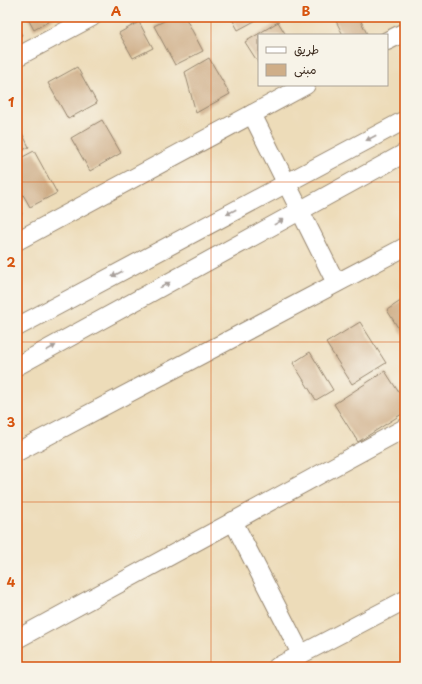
<svg xmlns="http://www.w3.org/2000/svg" width="422" height="684" font-family="'Playpen Sans','Playpen Sans Arabic',sans-serif">
<rect width="100%" height="100%" fill="#f7f3e8"/>
<filter id="ink" filterUnits="userSpaceOnUse"><feTurbulence type="fractalNoise" baseFrequency=".025" numOctaves="2"/><feDisplacementMap in="SourceGraphic" scale="8" xChannelSelector="R" yChannelSelector="G"/><feConvolveMatrix kernelMatrix="1 2 1 2 8 2 1 2 1" color-interpolation-filters="sRGB"/></filter>
<filter id="wash" filterUnits="userSpaceOnUse"><feTurbulence type="fractalNoise" baseFrequency=".012" numOctaves="4" result="noise"/><feDisplacementMap in="SourceGraphic" scale="16" xChannelSelector="R" yChannelSelector="G"/><feGaussianBlur stdDeviation="0.9" result="paint"/><feColorMatrix in="noise" values="0 0 0 0 0 0 0 0 0 0 0 0 0 0 0 0 0 1.4 0 .05"/><feComposite in="paint" operator="in"/></filter>
<g filter="url(#wash)">
<rect width="100%" height="100%" fill="#eddcb9"/>
<g id="blocks">
<!-- building -->
<g fill="#cfae88">
<polygon points="27,17 56,17 34,30"/>
<polygon points="172,17 185,17 203,51 175,65 154,26"/>
<polygon points="231,17 262,17 238,30"/>
<polygon points="334,17 359,17 367,34 343,35"/>
<polygon points="139,22 153,48 133,58 119,33"/>
<polygon points="278,22 286,35 259,35 259,64 245,42"/>
<polygon points="17,27 22,35 17,38"/>
<polygon points="209,58 230,94 196,113 185,72"/>
<polygon points="77,67 97,103 68,119 48,83"/>
<polygon points="102,120 121,153 90,171 71,138"/>
<polygon points="17,123 29,147 17,153"/>
<polygon points="34,151 57,193 30,207 17,184 17,160"/>
<polygon points="17,205 22,214 17,217"/>
<polygon points="405,298 405,339 387,310"/>
<polygon points="360,322 386,363 352,384 326,343"/>
<polygon points="310,352 333,390 316,400 293,363"/>
<polygon points="385,371 405,402 405,412 358,442 334,404"/>
</g>
</g>
</g>
<g filter="url(#ink)">
<use href="#blocks" fill-opacity="0" stroke="#94836c" stroke-width="1"/>
<g fill="none" stroke-linecap="round" stroke-linejoin="round">
<defs>
<g id="minor">
<polyline points="387,41 405,32"/>
<polyline points="17,57 92,17"/>
<polyline points="252,114 336,283"/>
<polyline points="17,241 306,85"/>
<polyline points="17,327 405,120"/>
<polyline points="17,366 405,153"/>
<polyline points="17,452 405,247"/>
<polyline points="233,521 301,654"/>
<polyline points="17,639 405,428"/>
<polyline points="277,667 405,600"/>
</g>
</defs>
<!-- minor casing -->
<use href="#minor" stroke="#94836c" stroke-width="20"/>
<!-- minor -->
<use href="#minor" stroke="#fff" stroke-width="18"/>
</g>
<!-- one-way arrows -->
<defs><path id="oneway-solid" d="M-6-.8H1V-3.2L6.5 0L1 3.2V.8H-6Z"/></defs>
<g fill="#a79f9a">
<use href="#oneway-solid" transform="translate(371 138) rotate(152)"/>
<use href="#oneway-solid" transform="translate(231 212) rotate(152)"/>
<use href="#oneway-solid" transform="translate(279 222) rotate(-29)"/>
<use href="#oneway-solid" transform="translate(117 274) rotate(152)"/>
<use href="#oneway-solid" transform="translate(165 285) rotate(-29)"/>
<use href="#oneway-solid" transform="translate(51 348) rotate(-29)"/>
</g>
</g>
<!-- grid -->
<path fill="none" stroke="#d7540e" stroke-width="1" stroke-opacity="0.55" d="M211,17V667M17,182H405M17,342H405M17,502H405"/>
<!-- margin -->
<rect width="422" height="684" fill="none" stroke="#f7f3e8" stroke-width="44"/>
<!-- legend -->
<rect x="258" y="34" width="130" height="52" fill="#f7f3e8" stroke="#aca397"/>
<rect x="266" y="47" width="20" height="6" fill="#ffffff" stroke="#aca397"/>
<text x="294" y="54" font-size="12" fill="#3b2a1e">طريق</text>
<rect x="266" y="64" width="20" height="12" fill="#cfae88" stroke="#aca397"/>
<text x="294" y="74" font-size="12" fill="#3b2a1e">مبنى</text>
<rect x="22" y="22" width="378" height="640" fill="none" stroke="#d7540e" stroke-width="1.5"/>
<g font-size="13" text-anchor="middle" font-weight="bold" fill="#d7540e">
<text x="116" y="16">A</text>
<text x="306" y="16">B</text>
<text x="11" y="107">1</text>
<text x="11" y="267">2</text>
<text x="11" y="427">3</text>
<text x="11" y="587">4</text>
</g>
</svg>
